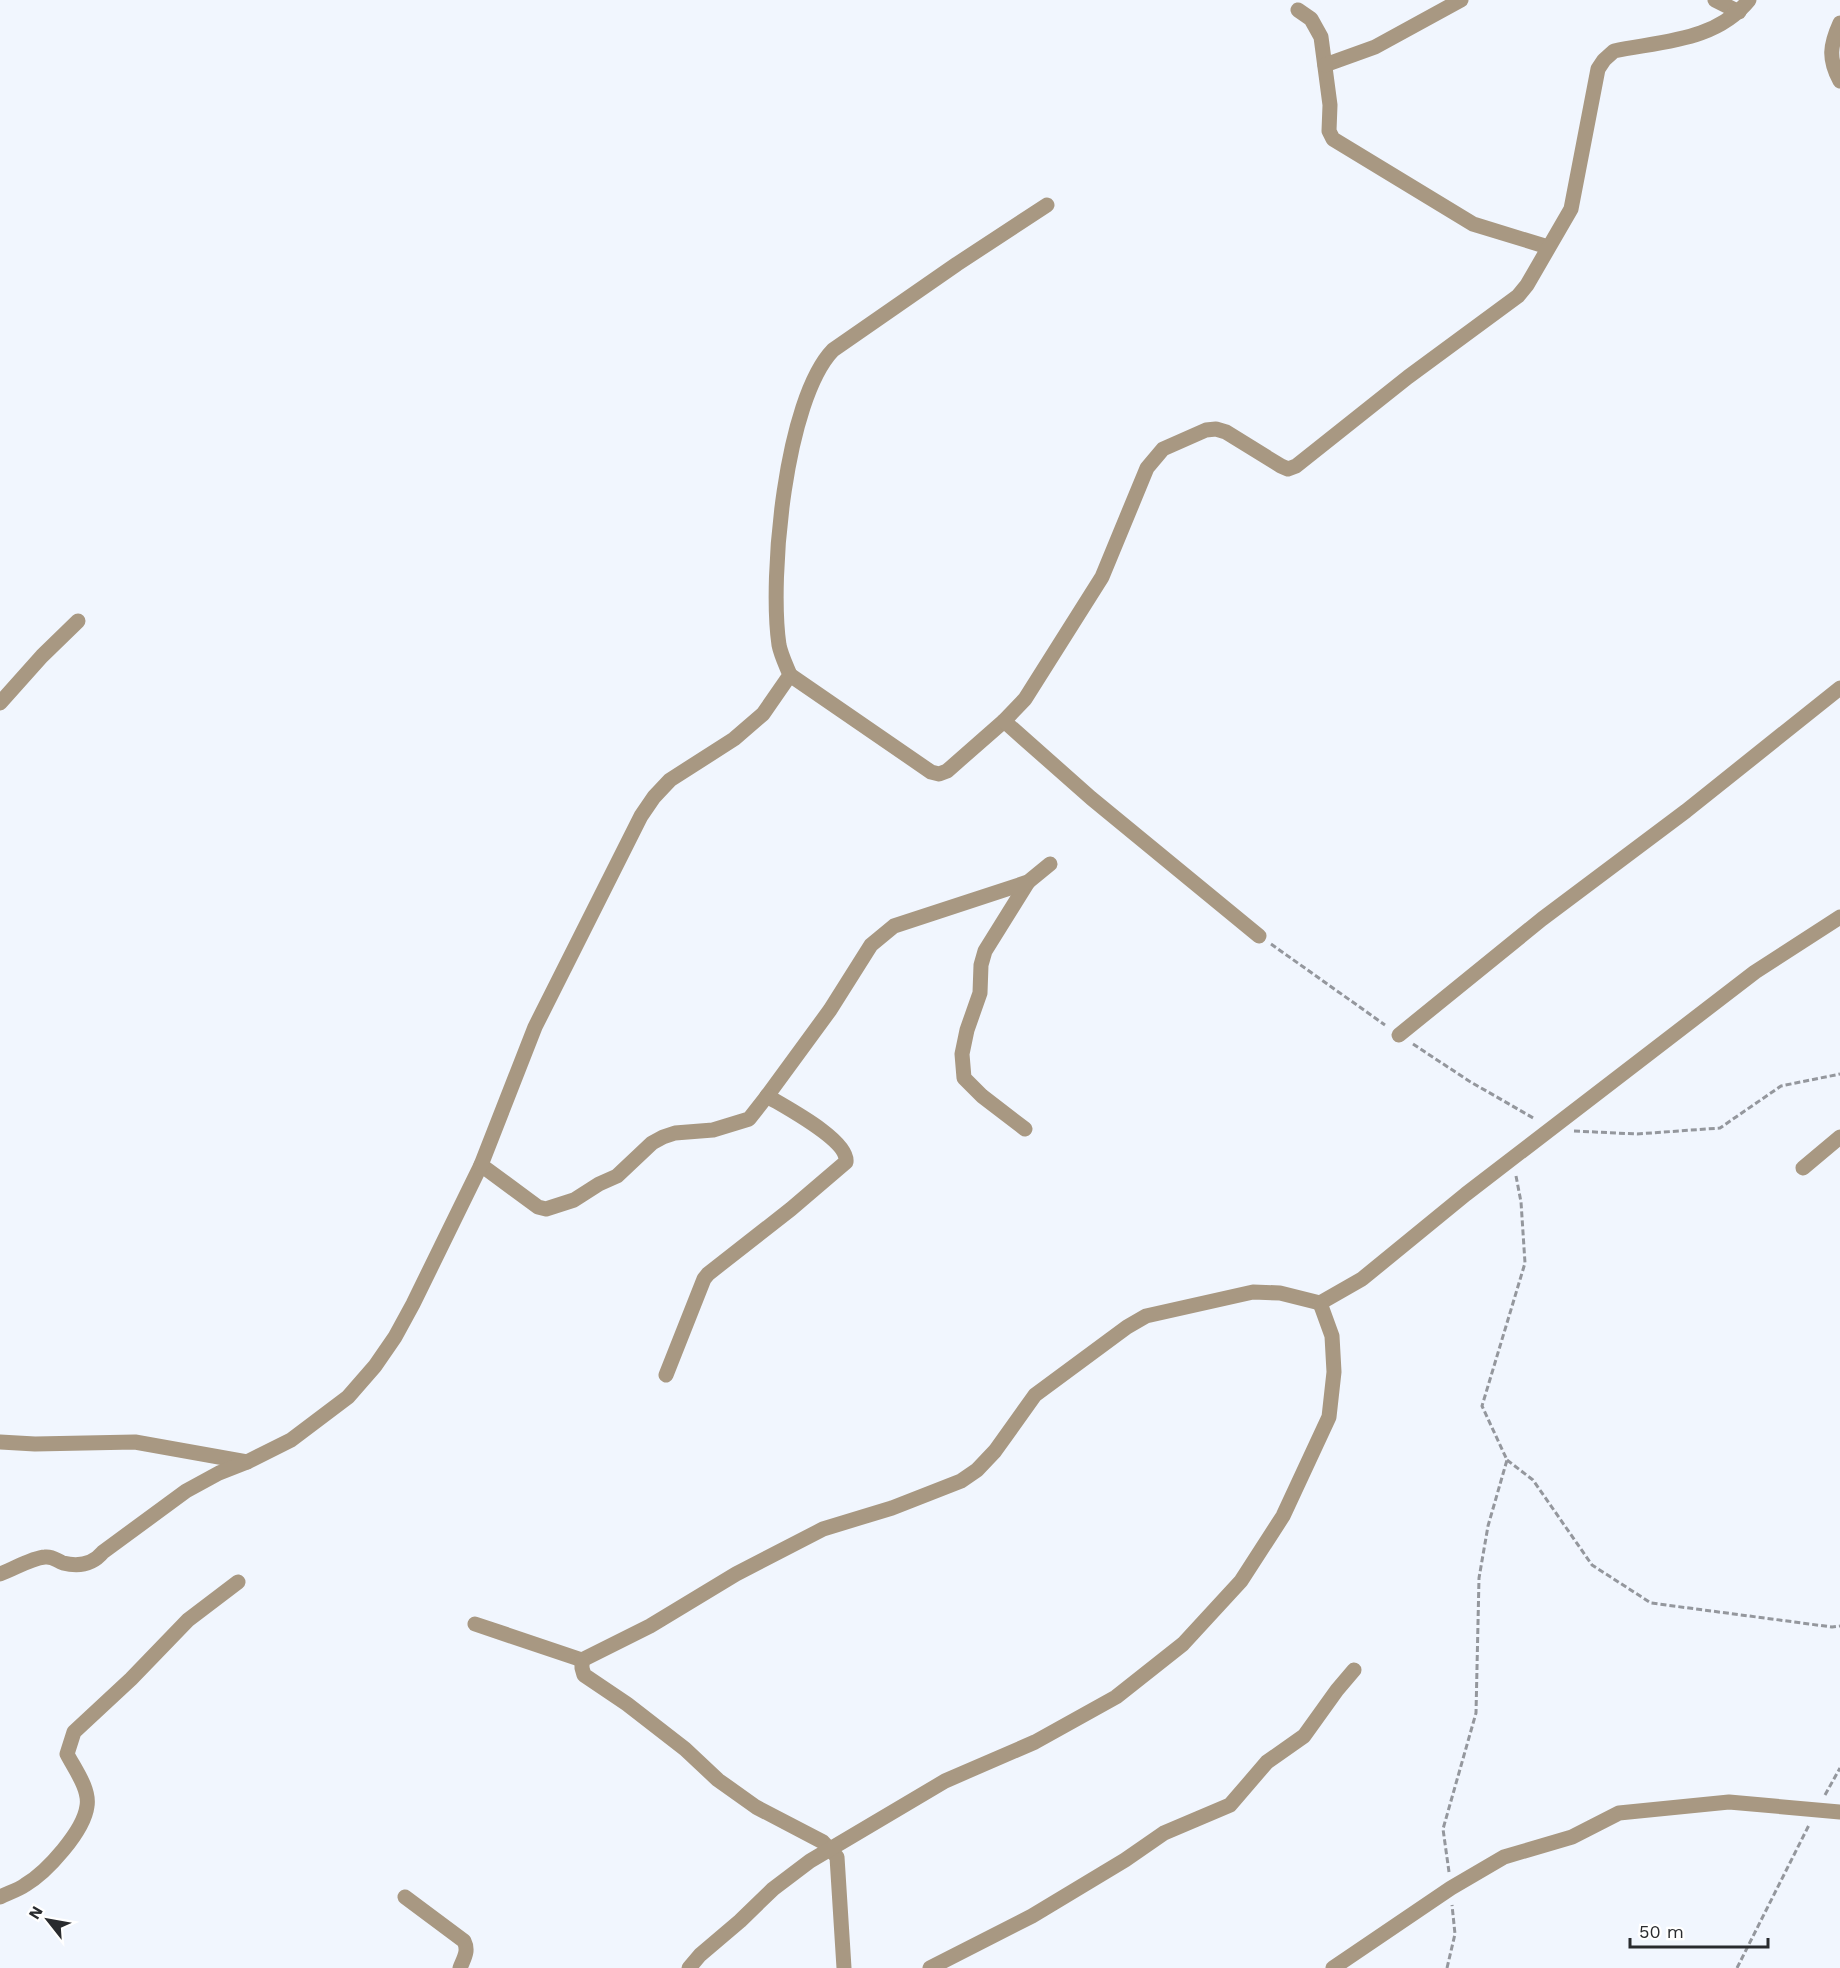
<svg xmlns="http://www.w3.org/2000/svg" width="1840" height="1968" font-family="'Work Sans',sans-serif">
<rect width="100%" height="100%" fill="#f1f6fe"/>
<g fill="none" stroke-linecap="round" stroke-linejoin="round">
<!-- path -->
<g stroke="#94979d" stroke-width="3" stroke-dasharray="6 3" stroke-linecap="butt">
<polyline points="1271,944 1385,1025"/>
<polyline points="1413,1044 1469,1081 1535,1119"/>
<polyline points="1574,1131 1637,1134 1720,1128 1781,1086 1840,1074"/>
<polyline points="1507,1460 1533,1480 1592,1565 1651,1603 1832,1627 1840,1626"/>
<polyline points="1825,1795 1840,1768"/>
<polyline points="1449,1872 1443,1829 1476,1713 1479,1578 1488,1526 1507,1460 1482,1406 1525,1263 1521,1202 1516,1176"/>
<polyline points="1447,1968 1455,1934 1452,1905"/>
<polyline points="1737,1968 1809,1825"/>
</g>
<!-- minor -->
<g stroke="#a89882" stroke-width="15">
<polyline points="1715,0 1739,12"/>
<polyline points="1298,10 1311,19 1321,37 1330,105 1329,131 1333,139 1473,224 1548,247"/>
<path d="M1840,23C1830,45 1828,59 1840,81"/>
<polyline points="1325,65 1375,47 1461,0"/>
<polyline points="790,675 931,772 939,774 947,771 1004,721"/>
<polyline points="0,703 42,656 78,621"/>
<path d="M1259,936L1091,798L1004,721L1025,699L1102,577L1147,468L1163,449L1206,430L1216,429L1226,432L1281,466L1288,469L1296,466L1408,377L1518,296L1527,285L1571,209L1598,69L1604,60L1614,51C1663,41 1716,41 1749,0"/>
<polyline points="1399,1035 1542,919 1686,811 1840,688"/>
<polyline points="1025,1129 982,1096 964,1078 962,1054 967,1030 980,993 981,965 985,951 1028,882"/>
<polyline points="481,1165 538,1207 546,1209 574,1200 599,1184 617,1176 652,1143 663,1137 675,1133 713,1130 749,1119 767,1096 830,1010 871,945 894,926 1028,882 1050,864"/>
<polyline points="1803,1168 1840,1137"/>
<path d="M666,1375L704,1279L708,1274L791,1209L846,1162C849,1140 785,1107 767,1096"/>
<polyline points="0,1442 35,1444 135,1442 247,1462"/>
<path d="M0,1574C14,1569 31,1558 45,1557C53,1556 57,1561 63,1563C79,1567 93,1564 103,1552L186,1491L219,1473L247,1462L291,1440L348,1397L375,1366L395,1337L413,1304L481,1165L535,1027L641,816L654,797L670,780L734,739L763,714L790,675C786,665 781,655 779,645C769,577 785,400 833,350L957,264L1047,205"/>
<polyline points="475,1624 582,1660 650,1626 736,1574 823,1529 892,1508 961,1481 977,1470 995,1451 1035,1395 1127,1327 1146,1316 1253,1292 1280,1293 1320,1303 1362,1279 1466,1194 1755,972 1840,917"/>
<polyline points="582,1660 582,1668 584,1675 627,1704 685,1749 718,1780 756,1807 823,1842 837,1857 844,1968"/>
<path d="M0,1897C8,1893 18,1890 25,1885C47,1872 84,1831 87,1806C90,1789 74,1768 67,1754L74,1732L131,1679L188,1620L238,1582"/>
<path d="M405,1897L464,1941C469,1951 464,1958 460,1968"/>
<polyline points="689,1968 700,1955 740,1921 773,1889 810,1861 945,1781 1035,1742 1116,1697 1183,1644 1241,1581 1283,1516 1329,1417 1334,1372 1332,1336 1320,1303"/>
<polyline points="930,1968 1032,1916 1125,1860 1164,1833 1230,1805 1267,1762 1304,1736 1337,1690 1354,1670"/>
<polyline points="1333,1968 1451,1888 1504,1857 1572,1837 1619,1813 1729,1802 1840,1812"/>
</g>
</g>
<!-- north arrow -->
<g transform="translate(48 1920) rotate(301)" stroke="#ffffff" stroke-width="4.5" paint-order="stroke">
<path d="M0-4.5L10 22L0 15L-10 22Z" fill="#292b2e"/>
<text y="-9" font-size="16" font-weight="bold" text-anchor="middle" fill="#292b2e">N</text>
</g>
<!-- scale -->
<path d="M1630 1938v9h138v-9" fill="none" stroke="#292b2e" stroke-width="3"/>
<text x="1639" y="1938" font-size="18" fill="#292b2e" stroke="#ffffff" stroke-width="4.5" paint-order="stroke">50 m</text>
</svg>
